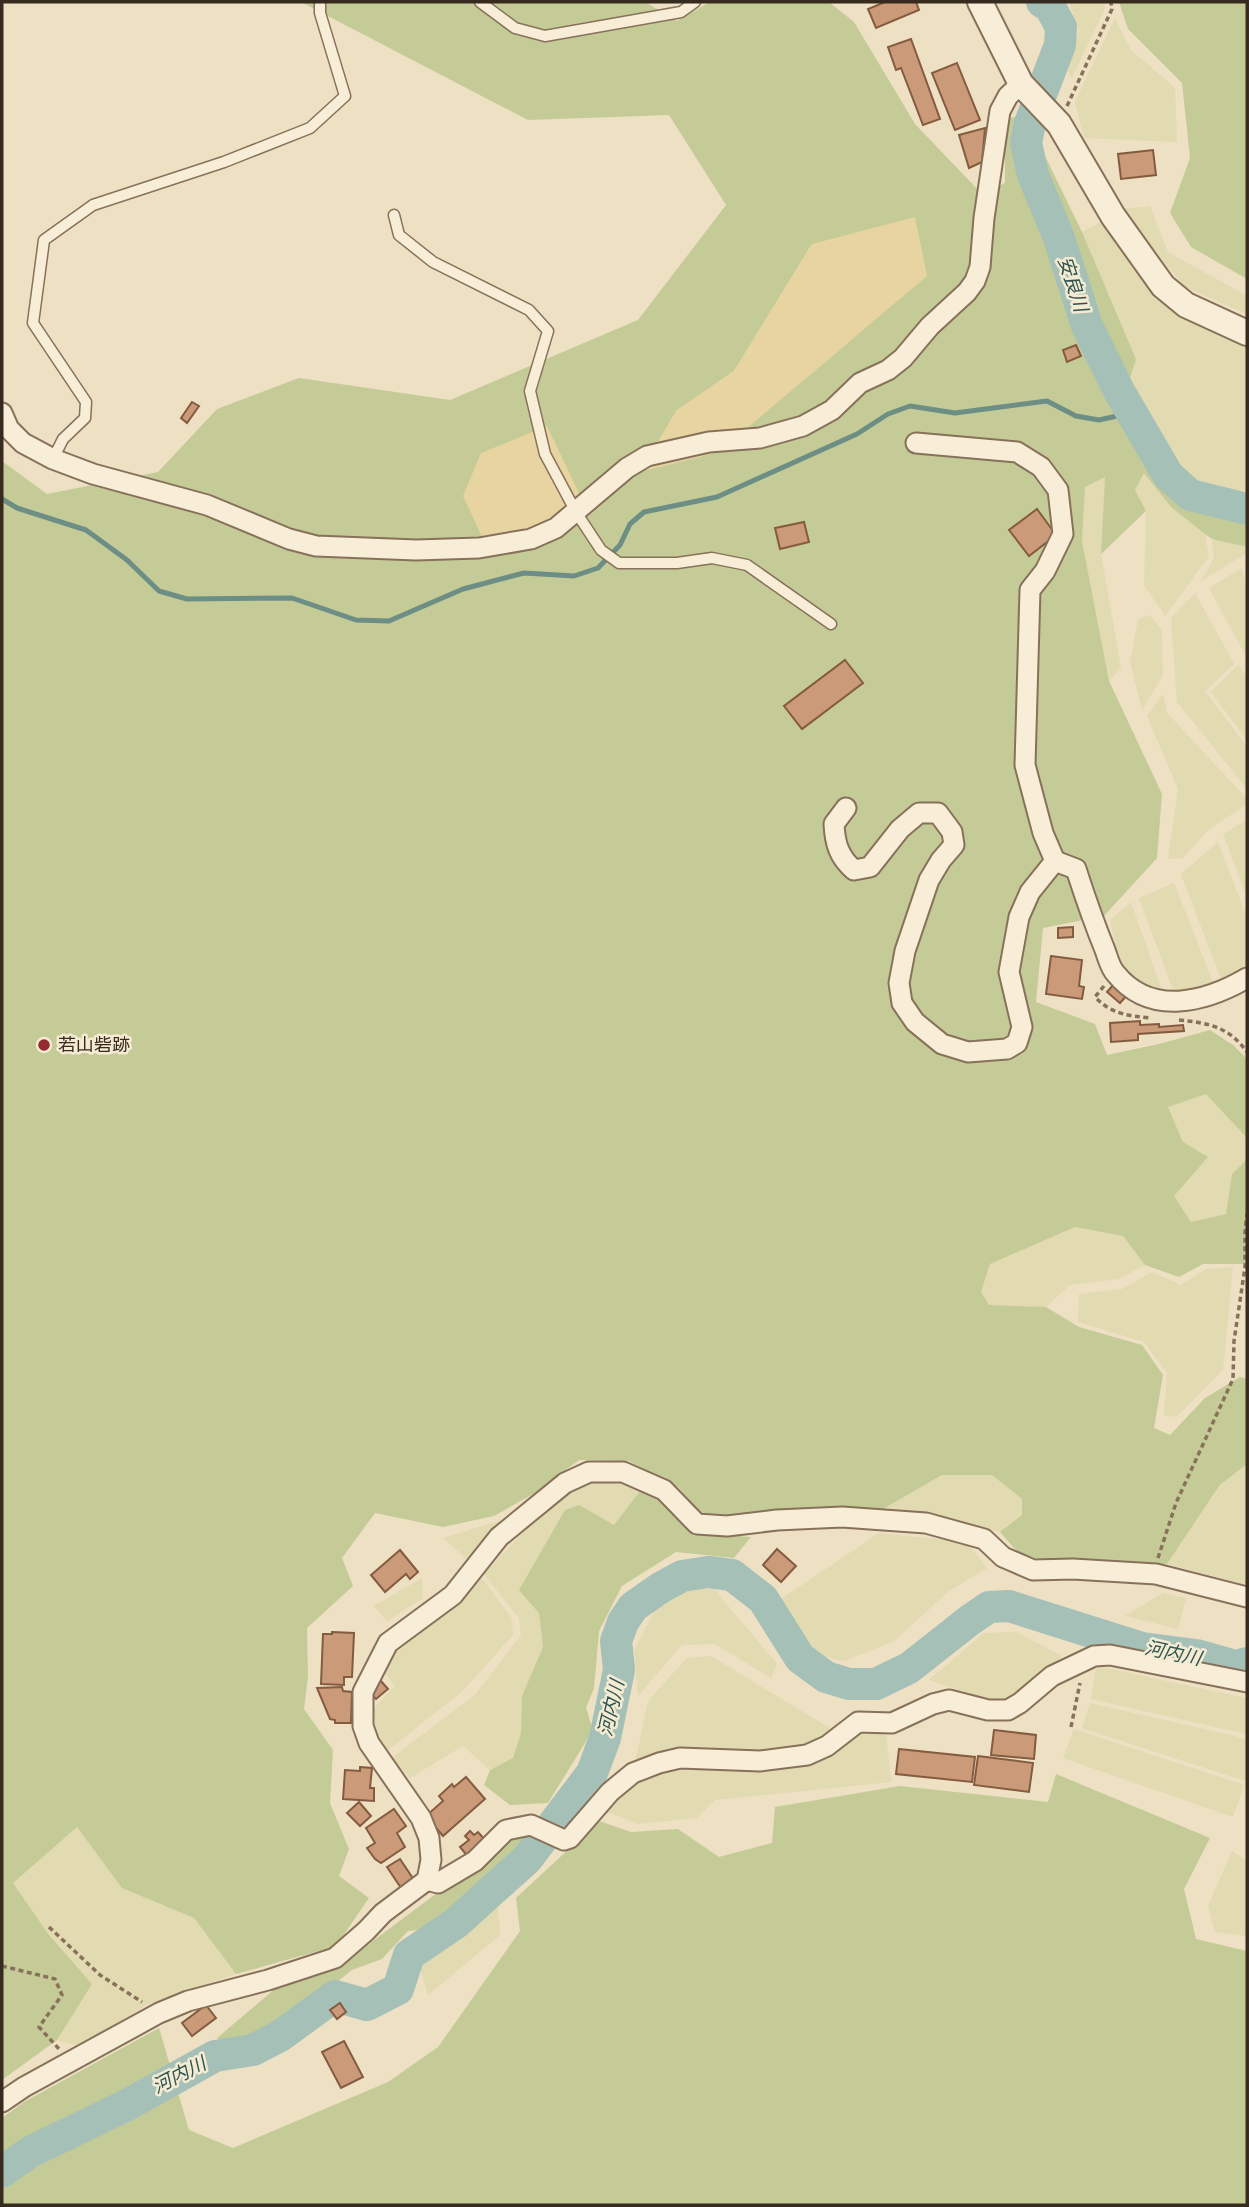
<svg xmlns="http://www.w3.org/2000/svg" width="1249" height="2207" font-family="'Crimson Pro','Noto Sans JP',serif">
<rect width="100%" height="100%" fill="#ede0c3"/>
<!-- farmland -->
<g fill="#e2dab0">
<polygon points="1069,2 1104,2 1105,8 1072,78 1064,64 1079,31"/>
<polygon points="1115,18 1131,50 1175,88 1177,142 1084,138 1075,102"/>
<polygon points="1150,206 1168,252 1247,296 1247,314 1185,287 1119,209"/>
<polygon points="1101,222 1146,283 1247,344 1247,491 1190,486 1130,378 1136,359 1082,232"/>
<polygon points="1144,473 1171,507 1205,534 1209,556 1165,616 1144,585 1146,512 1135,490"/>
<polygon points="1105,477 1101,554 1121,668 1109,681 1082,541 1085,487"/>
<polygon points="1212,539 1247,547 1247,553 1201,581 1214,558"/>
<polygon points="1242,568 1247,589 1247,658 1209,588"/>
<polygon points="1195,593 1234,664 1205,691 1247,747 1247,789 1177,702 1171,618"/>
<polygon points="1150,615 1162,630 1163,675 1142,710 1130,662 1138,620"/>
<polygon points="1238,665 1247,677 1247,740 1211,692"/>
<polygon points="1163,694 1167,713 1247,799 1247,804 1207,831 1183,858 1168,859 1178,789 1147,716"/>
<polygon points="1247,820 1247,897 1223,834"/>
<polygon points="1218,842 1247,918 1247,972 1222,982 1181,874"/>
<polygon points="1174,883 1213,982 1193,993 1174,993 1139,898"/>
<polygon points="1131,902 1162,991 1141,989 1120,966 1110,920"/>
<polygon points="1206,1094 1247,1138 1247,1159 1232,1174 1226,1214 1191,1222 1174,1196 1183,1142 1168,1107"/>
<polygon points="1075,1227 1123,1236 1145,1265 1119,1279 1070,1285 1046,1307 989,1305 981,1292 990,1264"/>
<polygon points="1233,1267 1223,1370 1176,1417 1164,1415 1167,1373 1144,1342 1078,1322 1079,1294 1122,1289 1152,1272 1181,1285 1206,1269"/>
<polygon points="1247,1464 1247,1585 1167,1564 1221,1485"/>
<polygon points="942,1475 992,1475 1022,1499 1022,1515 1000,1532 881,1510"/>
<polygon points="586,1480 623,1480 641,1490 614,1526 579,1505 539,1613 543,1647 522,1696 521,1733 513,1758 490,1770 463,1746 410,1778 392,1758 475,1695 521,1635 519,1618 484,1574 546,1508"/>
<polygon points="508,1518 468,1560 443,1538"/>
<polygon points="879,1533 966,1542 987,1568 949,1591 894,1641 844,1661 817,1655 778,1601"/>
<polygon points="422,1578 423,1598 387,1621 374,1606"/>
<polygon points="482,1578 512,1619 513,1635 463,1691 388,1750 375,1732 374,1708 395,1686 382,1670 394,1646 458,1600"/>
<polygon points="688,1589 714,1589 777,1664 771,1678 715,1644 682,1645 638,1696 634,1651 655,1609"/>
<polygon points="1163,1593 1186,1598 1178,1629 1125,1616"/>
<polygon points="1016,1632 1062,1656 1003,1704 929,1680 984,1633"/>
<polygon points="711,1656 831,1729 807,1748 634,1768 648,1701 687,1658"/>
<polygon points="1096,1666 1247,1698 1247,1734 1091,1699"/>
<polygon points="1090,1703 1247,1739 1247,1775 1245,1781 1082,1728"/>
<polygon points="1074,1729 1244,1785 1233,1817 1063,1758"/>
<polygon points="860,1732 886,1732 891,1782 715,1800 697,1818 637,1824 606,1811 639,1779 685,1763 763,1768 812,1765"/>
<polygon points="77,1826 122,1888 194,1918 236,1974 148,2004 79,2046 57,2040 92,1984 49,1935 13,1883"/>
<polygon points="1232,1851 1247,1861 1247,1936 1215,1932 1208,1906"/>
<polygon points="498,1907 500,1935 428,1995 420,1968"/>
</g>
<!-- green -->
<g fill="#c5cb97" fill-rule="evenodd">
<path d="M301,2H645L677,21L710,2H829L854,22L915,124L982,194L1005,183V119L1025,115L1082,232L1136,359L1130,378L1114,390L1179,499L1247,525V547L1212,539L1205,534L1171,507L1144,473L1135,490L1146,511L1101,554L1105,477L1085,487L1082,541L1109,681L1162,794L1157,858L1104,916L1043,928L1036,1002L1095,1024L1107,1055L1159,1044L1210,1030L1233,1045L1247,1059V1138L1206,1094L1168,1107L1183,1142L1208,1157L1174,1196L1191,1222L1226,1214L1232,1174L1247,1159V1264H1203L1179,1277L1145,1265L1123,1236L1075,1227L990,1264L981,1292L989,1305L1046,1307L1079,1327L1142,1345L1163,1375L1154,1428L1170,1435L1205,1398L1240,1377L1247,1379V1464L1220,1485L1167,1564L1050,1560L1021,1556L1000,1532L1022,1515V1499L992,1475H942L881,1510L704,1517L678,1487L629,1461L579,1460L533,1494L494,1516L443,1527L375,1513L342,1558L353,1586L307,1628L308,1677L304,1709L333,1750L330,1803L349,1849L339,1876L369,1898L336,1946L236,1974L194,1918L122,1888L77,1827L13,1883L49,1935L92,1984L57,2040L2,2080V461L47,494L158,472L217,409L299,378L450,400L638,320L726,205L669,115L528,120ZM812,244L719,452L676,411L734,371Z"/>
<polygon points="1119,2 1247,2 1247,279 1191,247 1170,213 1190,158 1182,83 1128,29"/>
<polygon points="641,1490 663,1501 692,1532 751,1537 734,1558 676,1552 622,1586 599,1631 594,1688 586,1708 593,1730 548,1803 510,1805 484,1785 490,1770 513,1758 521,1733 522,1696 543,1647 539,1613 519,1590 565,1510 579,1505 614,1525"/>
<polygon points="1056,1774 1210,1838 1184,1889 1196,1939 1247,1951 1247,2205 2,2205 2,2118 24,2102 159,2028 189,2130 233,2148 388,2082 438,2047 520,1931 516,1898 599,1821 631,1832 678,1829 719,1857 772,1843 775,1807 900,1786 1048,1802"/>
<polygon points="527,1836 513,1862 438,1928 408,1931 382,1959 352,1970 270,2035 224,2046 217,2038 282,1983 346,1961 512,1837"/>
</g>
<!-- sand -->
<g fill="#e8d4a0">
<polygon points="915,217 927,276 719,452 640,472 676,411 734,371 812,244"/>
<polygon points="547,426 589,514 542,543 484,541 463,496 481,453"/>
</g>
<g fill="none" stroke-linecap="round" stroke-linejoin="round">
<!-- stream -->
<polyline stroke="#6c8e85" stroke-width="5" points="2,499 17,508 86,530 127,560 159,591 187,599 292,598 356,620 389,621 463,589 524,573 574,576 598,568 620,545 630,524 644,512 717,497 857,434 888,414 910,406 955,413 1047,401 1076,416 1099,420 1126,414 1133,415"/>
<!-- river -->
<g stroke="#a5c0b7" stroke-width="32">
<polyline points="1042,2 1050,7 1061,27 1060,45 1030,123 1026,143 1033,175 1059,238 1087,326 1119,391 1168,475 1190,495 1247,509"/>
<polyline points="2,2172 30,2152 127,2105 215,2056 253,2050 280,2036 335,1996 367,2005 398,1989 409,1955 456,1923 527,1859 592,1773 605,1738 619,1670 616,1641 623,1622 633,1607 660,1588 682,1576 708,1572 732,1575 763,1599 800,1658 826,1677 849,1684 876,1684 909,1668 970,1620 989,1607 1009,1606 1142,1648 1196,1655 1235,1666 1247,1663"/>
</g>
</g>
<!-- building -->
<g fill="#ca9a79" stroke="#855b40" stroke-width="2">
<polygon points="885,2 916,2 919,10 876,28 868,9"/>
<polygon points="911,39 940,119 923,125 901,68 896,70 888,47"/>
<polygon points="957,63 980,120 955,130 932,73"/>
<polygon points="985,128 982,162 969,168 959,135"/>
<polygon points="1153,150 1156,175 1121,179 1118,154"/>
<polygon points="1076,345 1081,356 1067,362 1063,350"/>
<polygon points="192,402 199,406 187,423 181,418"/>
<polygon points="1037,509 1056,535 1029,556 1009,530"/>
<polygon points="804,522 809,542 780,549 775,528"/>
<polygon points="845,660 863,683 802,729 784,706"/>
<polygon points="1073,927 1073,937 1058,938 1058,928"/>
<polygon points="1051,956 1082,960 1079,986 1084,987 1082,999 1046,994"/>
<polygon points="1115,983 1128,994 1120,1003 1107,992"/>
<polygon points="1140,1021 1140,1025 1159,1024 1159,1027 1183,1025 1184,1031 1138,1034 1138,1040 1111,1042 1110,1023"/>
<polygon points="777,1549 796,1566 781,1582 763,1565"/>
<polygon points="400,1550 418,1572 410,1579 406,1574 385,1592 371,1575"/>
<polygon points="332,1632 354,1633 352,1677 344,1677 344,1685 321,1684 323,1634 332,1634"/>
<polygon points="380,1680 388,1689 376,1699 368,1691"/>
<polygon points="342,1687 343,1691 352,1692 351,1723 335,1723 335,1720 330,1719 317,1688"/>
<polygon points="994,1730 1036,1735 1034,1759 991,1755"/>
<polygon points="899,1749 975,1757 972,1782 896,1774"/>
<polygon points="978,1756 1033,1763 1029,1792 974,1785"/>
<polygon points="360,1767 372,1768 370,1788 374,1788 374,1801 343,1799 345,1770 360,1771"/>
<polygon points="466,1777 485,1799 443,1836 426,1816 443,1801 439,1796 452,1784 454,1787"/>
<polygon points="359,1802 371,1816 360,1826 347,1813"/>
<polygon points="394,1809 406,1826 397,1833 405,1847 381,1863 375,1859 367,1848 375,1843 366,1828"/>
<polygon points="470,1831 474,1835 478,1832 487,1842 469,1858 460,1847 469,1840 465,1836"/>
<polygon points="400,1859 414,1880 401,1888 387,1867"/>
<polygon points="340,2003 346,2012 337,2019 330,2010"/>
<polygon points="206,2005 216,2018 192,2036 182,2023"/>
<polygon points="344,2041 363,2077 341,2088 322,2052"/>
</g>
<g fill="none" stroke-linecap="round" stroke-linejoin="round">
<defs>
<g id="service">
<polyline points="480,2 515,28 545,36 681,12 695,2"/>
<polyline points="394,215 399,235 433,262 529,310 548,331 530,391 545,454 576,512 601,550 619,563 677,563 712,558 747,565 831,624"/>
<polyline points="53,459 63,439 85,418 86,402 33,323 44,240 93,205 224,162 310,128 345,96 320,13 320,2"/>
</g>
<g id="minor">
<polyline points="2,413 9,429 23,443 53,459 93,474 207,505 289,539 316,546 416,550 479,548 531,539 556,528 627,468 647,456 709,442 760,438 803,426 832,410 860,383 888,370 903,358 930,326 967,292 975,281 980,267 984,218 1000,111 1008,96 1021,84"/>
<path d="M916,443L1017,452L1041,467L1058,490L1063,534L1045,571L1030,590L1025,765L1043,833L1055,861L1076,869C1085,897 1094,923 1105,950C1108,958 1110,968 1116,974C1151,1017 1206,1002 1247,978"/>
<path d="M846,808L834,824C835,844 839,857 854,870L870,867L900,829L919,813H938L952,832L954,845L941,860L929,880L905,951L899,983L902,1003L915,1022L942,1044L968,1052L1007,1049L1017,1043L1022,1027L1009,972L1019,917L1030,892L1055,861"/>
<polyline points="427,1880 438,1883 475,1861 506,1830 531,1825 564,1840 570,1838 610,1792 633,1773 659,1763 680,1758 760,1761 807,1755 827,1746 858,1722 892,1723 933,1704 949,1700 988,1710 1008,1710 1020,1703 1052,1676 1094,1656 1110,1655 1247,1682"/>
<polyline points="2,2102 24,2087 159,2013 188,2001 268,1980 335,1958 366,1931 383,1913 427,1880 431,1860 429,1838 421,1818 369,1743 363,1726 363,1692 388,1643 453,1595 499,1537 565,1483 589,1472 623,1472 664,1490 697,1524 727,1526 777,1520 842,1517 926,1523 984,1539 1003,1557 1033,1570 1073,1569 1156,1574 1247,1597"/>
</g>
<polyline id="tertiary" points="980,2 1021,84 1059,124 1113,216 1163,286 1186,305 1247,333"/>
</defs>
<!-- service casing -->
<use href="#service" stroke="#87715a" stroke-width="13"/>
<!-- minor casing -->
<use href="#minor" stroke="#87715a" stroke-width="23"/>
<!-- tertiary casing -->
<use href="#tertiary" stroke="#87715a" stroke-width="28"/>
<!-- path -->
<g stroke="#87715a" stroke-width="3.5" stroke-dasharray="5 3.5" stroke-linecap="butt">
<polyline points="1067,106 1112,9 1111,2"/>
<path d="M1104,986L1095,997C1111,1014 1129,1016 1151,1018"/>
<path d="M1179,1020C1209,1023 1229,1027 1247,1052"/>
<polyline points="1158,1558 1176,1503 1233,1379 1234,1341 1245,1267 1245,1232 1247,1214"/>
<polyline points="1071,1727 1080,1683"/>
<polyline points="49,1927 100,1975 142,2002"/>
<polyline points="2,1966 55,1979 62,1995 39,2027 59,2049"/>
</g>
<!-- service -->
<use href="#service" stroke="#f8edd6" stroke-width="10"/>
<!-- minor -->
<use href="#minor" stroke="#f8edd6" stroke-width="19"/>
<!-- tertiary -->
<use href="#tertiary" stroke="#f8edd6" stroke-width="24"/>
</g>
<!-- markers -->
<circle fill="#942b2e" stroke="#f5ead2" stroke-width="2.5" cx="44" cy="1045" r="7"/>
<g text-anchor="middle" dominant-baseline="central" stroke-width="5" stroke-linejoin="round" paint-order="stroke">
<!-- poi labels -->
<g font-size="18" fill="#372a1e" stroke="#f5ead2" text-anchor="start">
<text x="58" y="1045">若山砦跡</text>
</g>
<!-- water labels -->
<g font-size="19" font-style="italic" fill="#2d5653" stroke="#f5ead2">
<text transform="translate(1073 284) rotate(72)">安良川</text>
<text transform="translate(1173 1653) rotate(12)">河内川</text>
<text transform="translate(611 1708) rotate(-77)">河内川</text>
<text transform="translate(179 2075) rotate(-27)">河内川</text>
</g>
</g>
<!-- border -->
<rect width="1249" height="2207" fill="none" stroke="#372a1e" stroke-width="7"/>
</svg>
